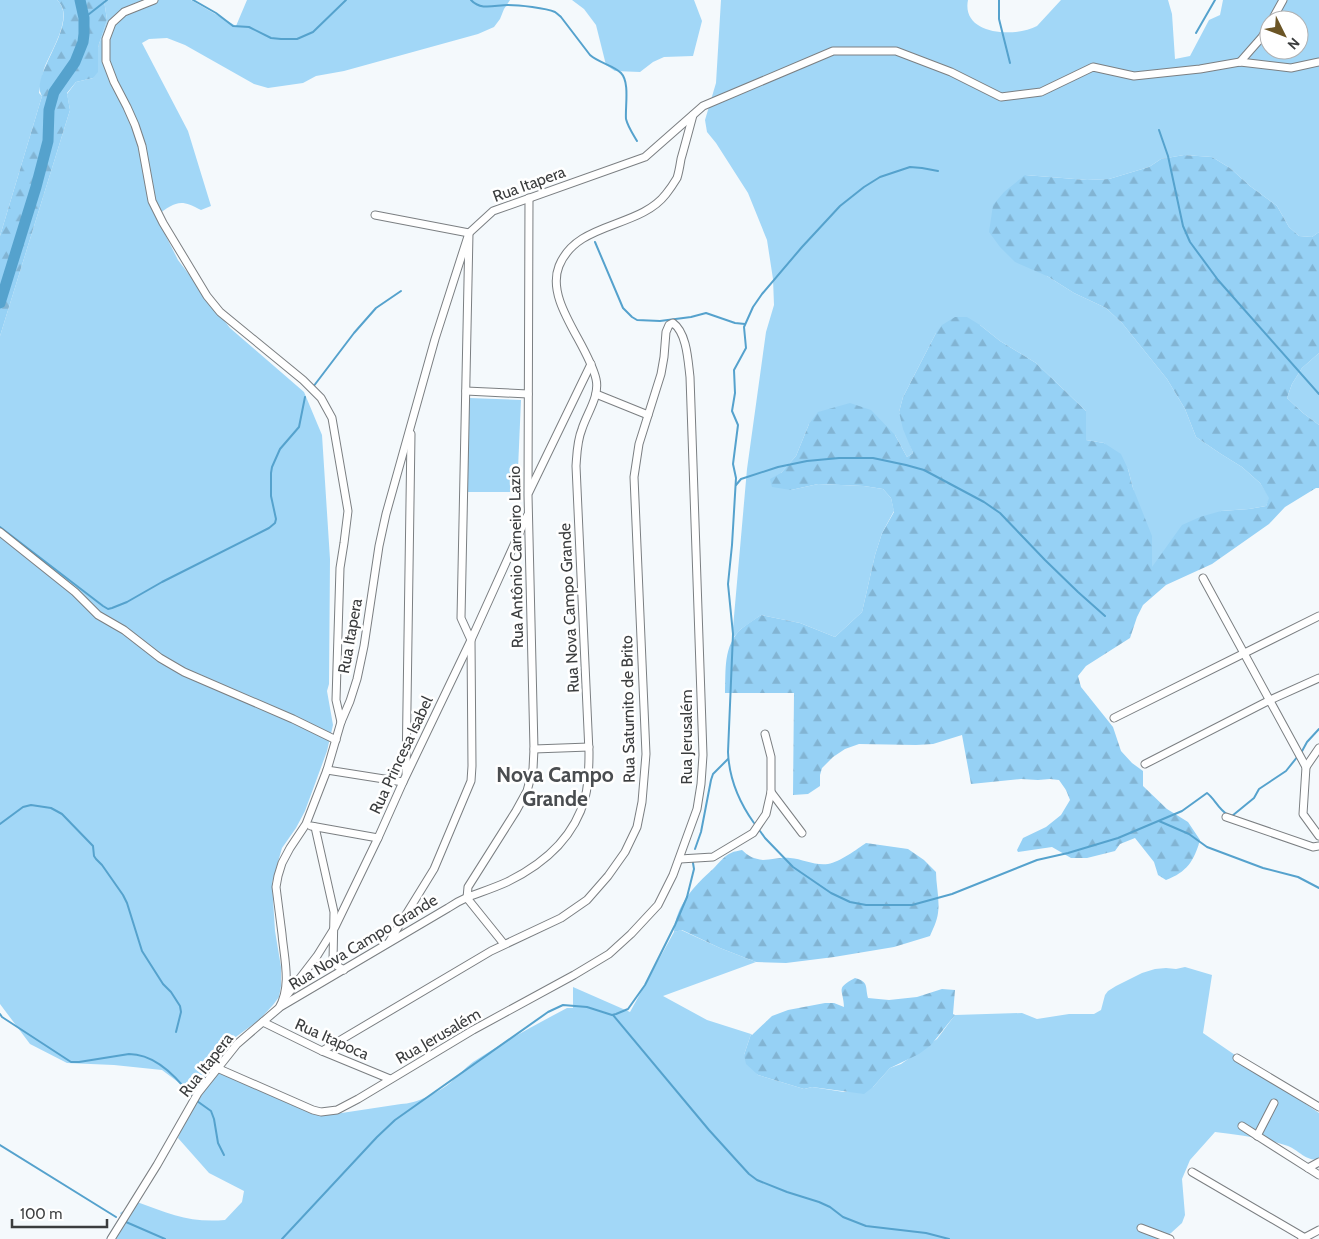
<svg xmlns="http://www.w3.org/2000/svg" width="1319" height="1239" font-family="Cabin,sans-serif">
<defs>
<pattern id="forest-firs" width="22" height="20" patternUnits="userSpaceOnUse" patternTransform="scale(1.25)"><rect width="22" height="20" fill="#96d1f5"/><path d="M5 1l3.5 6h-7zM16 11l3.5 6h-7z" fill="#82b4d3"/></pattern>
</defs>
<rect width="100%" height="100%" fill="#f4f9fc"/>
<!-- grass -->
<g fill="#a2d7f7" fill-rule="evenodd">
<path d="M0,0H57C75,16 50,52 44,69C42,77 40,85 39,93L42,96L0,236Z"/>
<path d="M104,0H191L236,26L247,0H510L504,9L500,19L494,27L478,34L344,71L316,76L303,83L268,88L254,84L185,45L167,38L149,39L142,43L188,131L211,206L201,210C180,198 175,202 156,216L178,260L230,328L304,392L322,435L330,559L329,684L327,691L333,725L327,751L305,811L296,828L282,848L272,883L275,931L281,967V986L279,997L273,1005L259,1020L233,1039L214,1062L306,1109L335,1114L401,1104C416,1104 439,1092 450,1083C458,1076 465,1068 473,1062C503,1042 535,1025 567,1008H573V987L630,1012L674,932L681,930L720,948L756,962L663,996L707,1020L751,1034L744,1055L758,1075L804,1089L812,1087L844,1092L873,1087L890,1068L901,1064L937,1039L955,1015L1022,1013L1037,1019L1069,1014H1094L1101,1010L1105,995L1108,991L1116,986L1142,973L1155,969L1166,968L1176,969L1185,967L1212,975L1203,1033L1319,1113V1160C1304,1160 1300,1151 1288,1146C1265,1138 1239,1135 1215,1132L1190,1160L1182,1179L1185,1215L1182,1223L1171,1233L1161,1239H106L121,1215L120,1213L137,1202C170,1214 190,1223 225,1220L242,1202L244,1191L209,1173L178,1138L194,1094L162,1070L114,1065L67,1063L30,1044L0,1004V336L70,110L67,94L76,82L93,78L98,47L107,20Z"/>
<polygon points="572,0 694,0 702,21 693,56 664,57 653,62 640,72 615,71 606,65 596,25 584,9"/>
<path d="M721,0H968C961,35 1015,38 1037,26L1061,0H1168L1172,14L1175,59L1190,56L1209,20L1220,15L1223,0H1319V232L1312,237L1299,236L1289,227L1277,206L1250,186L1230,168L1212,157L1184,155L1161,159L1149,167L1109,179L1087,180L1025,175L1047,276L1074,293L1106,308L1122,323L1167,379L1185,409L1196,437L1221,454L1242,467L1260,483L1270,498L1266,506L1249,509L1221,511L1152,568L1133,488L1128,469L1104,443L1086,440V411L1036,363L1000,341L980,325L936,333L903,397L899,412L913,453L907,457L895,435L809,424L796,456L781,473L791,490L818,484L864,486L883,489L891,498L894,511L882,533L875,555L862,612L835,637L800,623L761,615L741,629L732,639L747,469L766,332L774,305L773,279L767,240L748,193L716,143L707,132L705,120L716,83ZM1269,20H1299V50H1269Z"/>
<polygon points="1319,353 1319,425 1303,413 1287,398 1292,384 1302,368"/>
<polygon points="469,398 521,400 517,492 467,492"/>
</g>
<!-- forest -->
<g fill="url(#forest-firs)">
<path d="M57,0H104L107,20L98,47V72L93,78L76,82L67,93L70,110L0,336V236L42,96C28,76 82,22 57,0Z"/>
<path d="M1184,155L1212,157L1230,168L1250,186L1277,206L1289,227L1299,236L1312,237L1319,232V353L1302,368L1292,384L1287,398L1303,413L1319,425V488H1316L1285,507L1269,524L1212,564L1166,585L1143,605L1137,617L1130,638L1086,666L1078,676L1081,687L1113,727L1121,751L1132,763L1143,771V786L1167,809L1188,822L1200,840C1194,861 1187,872 1166,880L1158,875L1154,862L1135,838L1120,844L1115,851L1087,858H1071L1052,847L1018,852L1017,850L1023,838L1046,827L1061,815L1070,800L1066,790L1059,780L1050,779L1038,780L1021,779L971,784L962,735L933,744L916,745L859,744L845,749L833,757L822,768L820,775V786L808,794L793,795L794,693H725C726,670 723,646 741,629C747,624 754,620 761,615L800,623L835,637L862,612L875,555L882,533L894,512L891,498L883,489L864,486L818,484L791,490L772,487L770,479L781,473L796,456L809,424L818,412L850,403L871,410L895,435L907,457L913,453L903,429L899,412L903,397L936,333L942,325L955,317H967L980,325L1000,341L1036,363L1086,411V440L1104,443L1121,454L1128,469L1133,488L1152,536V567L1182,525L1200,517L1221,511L1249,509L1266,506L1269,498L1260,483L1242,467L1221,454L1196,437L1185,409L1167,379L1122,323L1106,308L1074,293L1047,276L1015,262L1000,247L989,232L993,205L1004,192L1025,175L1087,180L1109,179L1149,167L1161,159Z"/>
<path d="M866,843L908,849L924,860L936,872C936,885 940,900 938,913C937,921 933,929 930,936L894,947L834,957L786,963L756,962L720,948L682,930L674,932C676,905 694,886 713,869C718,864 724,856 731,853C734,851 739,851 742,850C748,856 754,859 763,860C772,860 781,857 790,858C803,859 815,866 828,864C840,862 857,849 866,843Z"/>
<path d="M855,978C869,982 865,986 868,998L889,1000L917,997L942,989L955,990L953,1014L955,1015L931,1045L919,1054L890,1068L873,1087L864,1094L812,1087L804,1089L758,1075L746,1064L744,1055L751,1034L752,1035L772,1016L788,1010L825,1003H834L844,1007C843,988 835,989 855,978Z"/>
</g>
<g fill="none" stroke-linecap="round" stroke-linejoin="round">
<!-- stream -->
<g stroke="#55a2cd" stroke-width="2">
<polyline points="193,0 216,13 233,26 249,27 271,38 281,39 297,39 313,32 346,0"/>
<path d="M471,0C481,11 495,5 508,5C519,5 546,8 555,12C555,12 560,16 561,17L590,55C599,63 613,65 621,73C630,82 625,107 626,119C628,127 633,134 637,141"/>
<polyline points="999,0 999,19 1010,63"/>
<polyline points="84,18 107,0"/>
<polyline points="1196,33 1215,0"/>
<polyline points="1159,130 1168,156 1183,226 1190,242 1218,280 1319,394"/>
<polyline points="595,242 623,308 632,317 637,320 660,321 691,317 706,313 735,323 745,324"/>
<polyline points="313,387 354,333 376,308 401,291"/>
<polyline points="736,485 741,479 778,467 807,461 839,458 873,458 906,465 924,470 984,502 1000,513 1045,560 1078,592 1105,616"/>
<polyline points="0,527 103,606 108,609 112,608 127,602 162,582 269,528 275,523 276,519 271,496 271,473 272,467 280,449 299,427 305,397"/>
<polyline points="1301,753 1307,742 1319,729"/>
<polyline points="1232,816 1254,798 1259,789 1286,771 1298,756"/>
<polyline points="1159,821 1189,834 1207,847 1263,868 1298,877 1319,888"/>
<path d="M754,823C739,802 729,777 728,752L733,634L728,584L732,545L736,478L733,464L738,425L732,411L735,393L734,370L746,348L744,327L753,307L762,294L802,247L840,206L864,187L880,177L910,167L922,168L938,171"/>
<polyline points="0,824 23,807 31,805 51,808 62,814 93,846 94,856 96,859 102,865 123,895 127,903 142,951 163,984 171,992 180,1006 181,1012 176,1032"/>
<path d="M760,831L765,838L793,867L831,893L850,902L866,905H912L952,894L1037,860L1068,853L1118,838L1182,811L1207,793C1215,799 1218,809 1228,815"/>
<polyline points="695,849 701,832 711,780 713,774 728,759"/>
<path d="M0,1014L2,1017L71,1062H79L129,1054C155,1054 176,1076 191,1096"/>
<polyline points="613,1015 709,1130 738,1162 749,1174 757,1180 787,1192 819,1202 830,1207 843,1217 866,1226 926,1233 949,1239"/>
<polyline points="197,1101 211,1111 214,1119 218,1143 224,1155"/>
<polyline points="0,1145 116,1217"/>
<polyline points="126,1222 165,1239"/>
<polyline points="282,1239 377,1137 395,1120 548,1012 563,1005 587,1007 612,1015 616,1014 628,1009 645,985 675,925 687,897 694,869 693,863"/>
</g>
<!-- river -->
<polyline stroke="#55a2cd" stroke-width="11" points="0,303 36,187 48,141 49,110 54,92 75,62 83,42 84,34 84,18 80,0"/>
<defs>
<g id="minor">
<polyline points="154,0 124,12 112,23 106,39 106,61 114,82 127,107 135,125 142,146 152,201 163,223 207,296 220,312 303,380 321,398 332,418 348,511 344,543 340,568 336,700 341,722"/>
<polyline points="1272,20 1283,0"/>
<polyline points="1240,62 1262,37 1269,25"/>
<polyline points="375,215 469,233 461,618 471,640 472,766 471,781 434,869 389,942"/>
<polyline points="466,391 528,394"/>
<polyline points="596,394 648,415"/>
<polyline points="529,492 591,364"/>
<polyline points="0,532 75,592 98,615 124,630 160,658 184,672 293,719 336,740"/>
<polyline points="1203,578 1306,767 1303,814 1319,836"/>
<polyline points="1114,718 1319,616"/>
<polyline points="534,749 589,747"/>
<polyline points="1145,764 1270,700 1319,678"/>
<polyline points="1306,767 1319,748"/>
<polyline points="327,770 403,782"/>
<polyline points="406,773 411,434"/>
<polyline points="771,792 802,833"/>
<polyline points="1226,817 1313,847 1319,846"/>
<polyline points="311,826 378,838"/>
<polyline points="315,827 334,912 333,961 334,964 344,970"/>
<polyline points="680,859 713,857 753,833 766,814 771,792 771,757 765,734"/>
<polyline points="504,944 467,898 468,887 516,811 527,791 533,769 534,749 528,495 529,198"/>
<polyline points="284,999 317,956 335,927 378,838 403,782 471,640 527,516"/>
<path d="M280,1007L448,908C454,904 461,900 468,897C481,892 494,888 507,882C544,864 574,838 585,798C589,783 589,767 589,752L576,466C577,453 577,441 582,429C587,413 600,396 596,379C588,344 545,301 559,266C577,221 639,229 666,194C670,189 674,183 677,178C679,172 680,165 681,159C685,145 689,130 693,115"/>
<polyline points="263,1022 322,1051 390,1079"/>
<polyline points="1237,1058 1319,1107"/>
<path d="M217,1068L313,1110L321,1112L337,1110L358,1099L473,1030L574,975L609,954L631,934L658,905L673,875L697,809L701,784L703,755L690,377C688,361 687,333 673,323L669,325L666,332L664,357L661,374L639,444L634,477L646,754L642,802L637,827L625,852L608,876L587,900L561,918L491,951L322,1051"/>
<polyline points="1242,1126 1319,1175"/>
<polyline points="1257,1136 1274,1103"/>
<polyline points="1308,1168 1319,1162"/>
<polyline points="1192,1172 1305,1238"/>
<polyline points="1141,1228 1170,1239"/>
<path d="M111,1239L157,1165L198,1093L237,1044L279,1008C292,986 284,958 282,934C280,919 278,903 276,887L278,876L282,863L290,848L306,824L327,770L341,722L350,701L357,679L364,646L379,546L386,514L435,339L469,233L493,211L645,157L703,106L833,51H896L951,72L1001,97L1041,92L1093,67L1134,76L1200,69L1240,62L1291,68L1319,62"/>
<polyline points="1302,1239 1319,1230"/>
</g>
</defs>
<!-- minor casing -->
<use href="#minor" stroke="#7b7f82" stroke-width="9"/>
<!-- minor -->
<use href="#minor" stroke="#fff" stroke-width="7"/>
</g>
<g text-anchor="middle" dominant-baseline="central" stroke-width="5" stroke-linejoin="round" paint-order="stroke">
<!-- street labels -->
<g font-size="16" fill="#3b3d3e" stroke="#fff">
<text transform="translate(529 184) rotate(-20)">Rua Itapera</text>
<text transform="translate(516 557) rotate(-91)">Rua Antônio Carneiro Lazio</text>
<text transform="translate(569 608) rotate(-93)">Rua Nova Campo Grande</text>
<text transform="translate(350 636) rotate(-80)">Rua Itapera</text>
<text transform="translate(628 709) rotate(-91)">Rua Saturnito de Brito</text>
<text transform="translate(686 737) rotate(-90)">Rua Jerusalém</text>
<text transform="translate(401 755) rotate(-65)">Rua Princesa Isabel</text>
<text transform="translate(363 942) rotate(-31)">Rua Nova Campo Grande</text>
<text transform="translate(438 1036) rotate(-30)">Rua Jerusalém</text>
<text transform="translate(332 1039) rotate(24)">Rua Itapoca</text>
<text transform="translate(206 1065) rotate(-52)">Rua Itapera</text>
</g>
<!-- district labels -->
<g font-size="21" font-weight="bold" fill="#4a4d50" stroke="#fff">
<text x="555" y="774">Nova Campo<tspan x="555" dy="24">Grande</tspan></text>
</g>
</g>
<!-- north arrow -->
<g transform="translate(1284 35) rotate(132)"><circle r="24" fill="#ffffff" stroke="#b1b1b2"/>
<path d="M0-4L9 19L0 12L-9 19Z" fill="#6b5525"/>
<text y="-8" font-size="14" font-weight="bold" text-anchor="middle" fill="#3b3d3e">N</text>
</g>
<!-- scale -->
<path d="M12 1219v8h95v-8" fill="none" stroke="#3b3d3e" stroke-width="2.5"/>
<text x="20" y="1219" font-size="15" fill="#3b3d3e" stroke="#ffffff" stroke-width="4" paint-order="stroke">100 m</text>
</svg>
